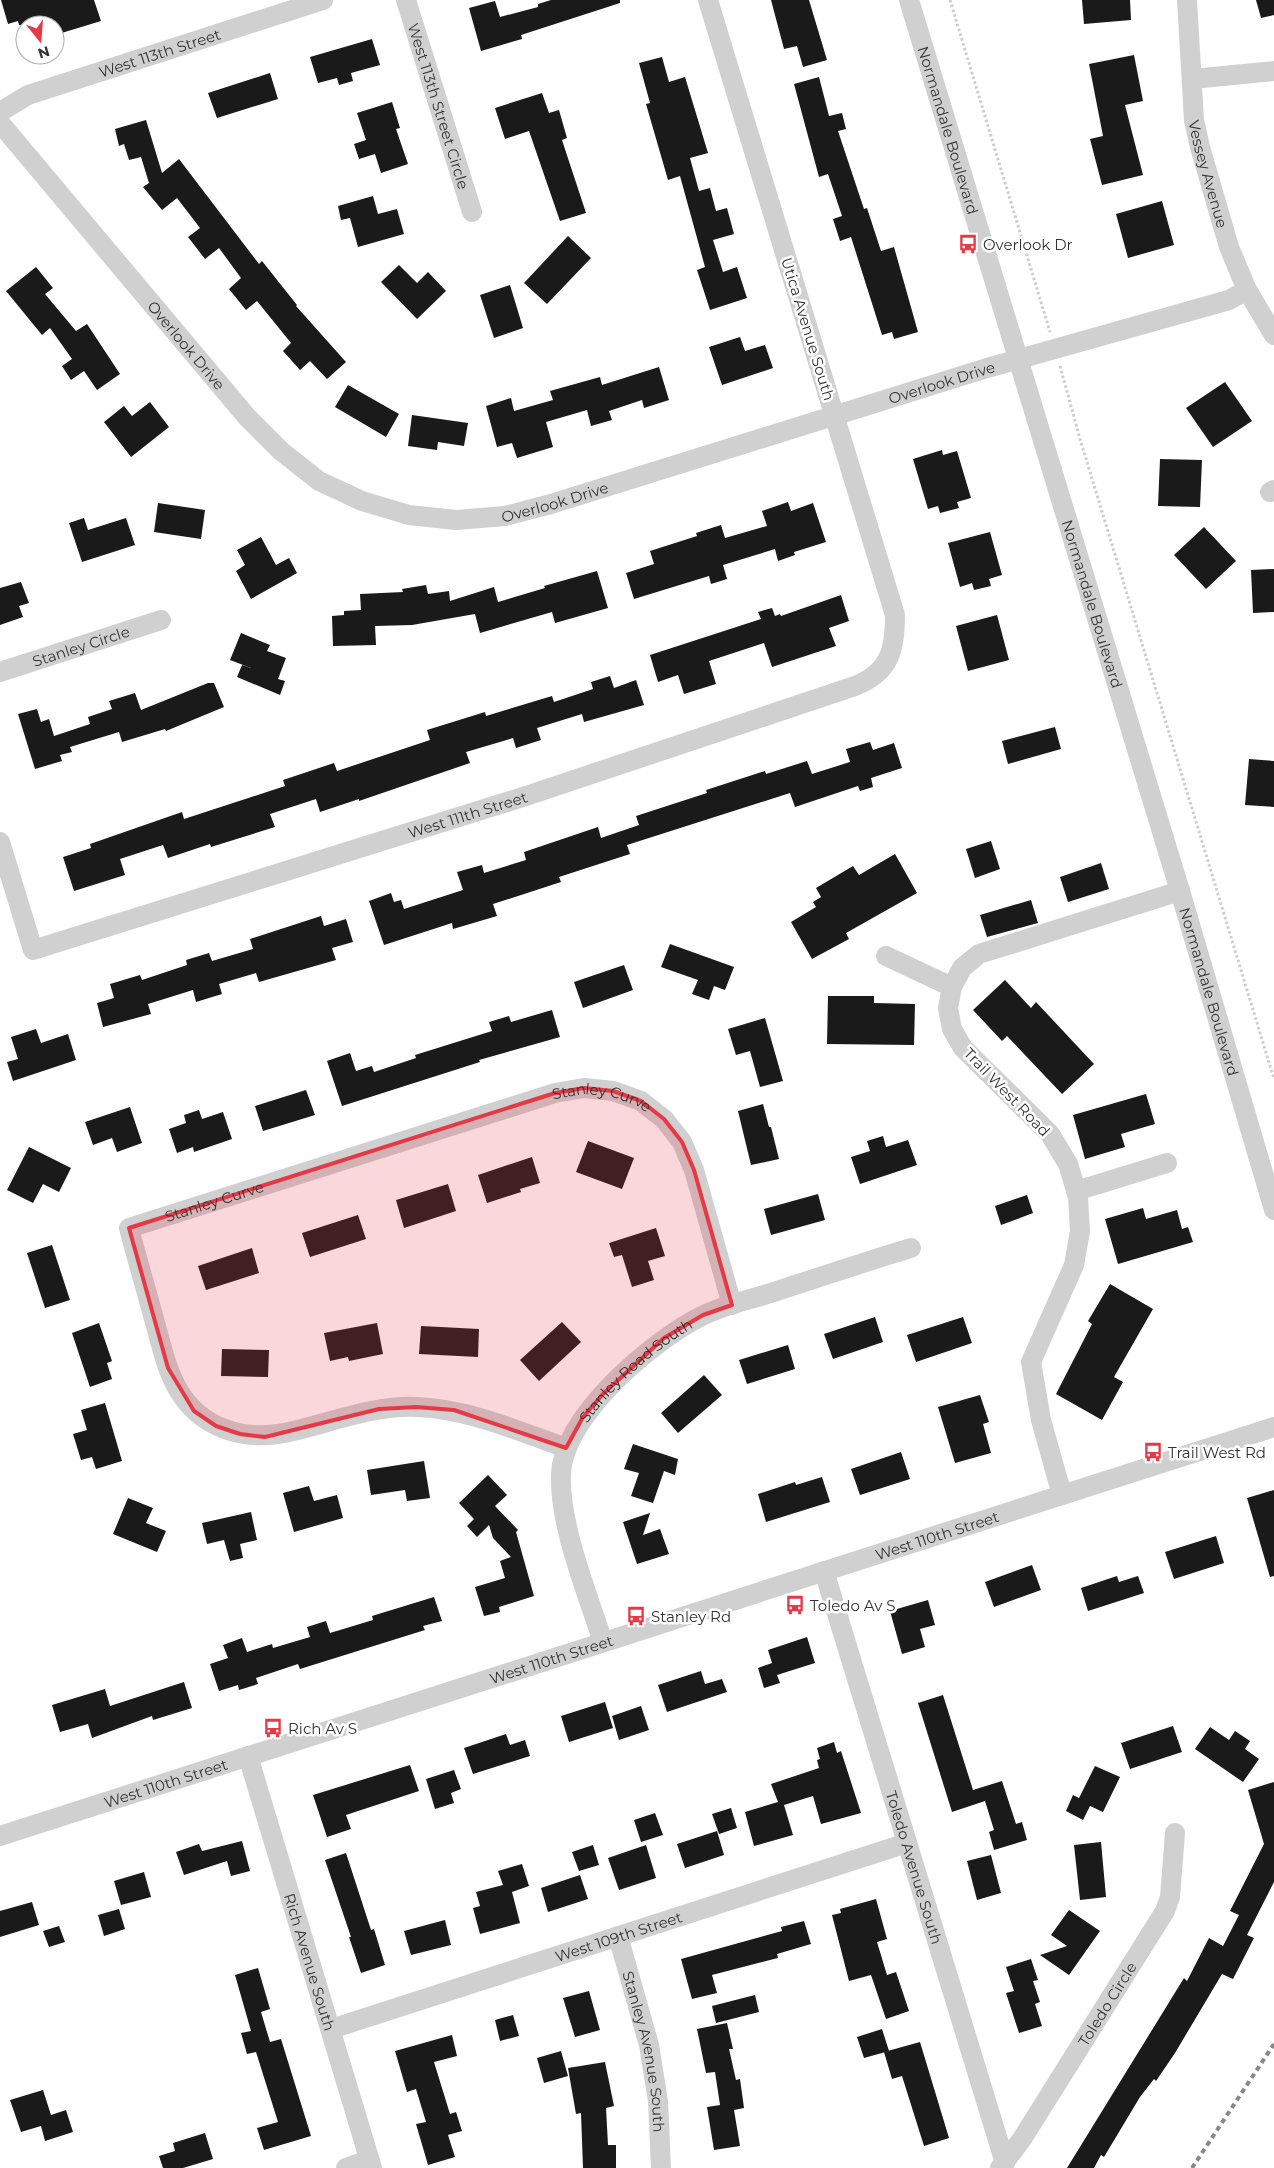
<svg xmlns="http://www.w3.org/2000/svg" width="1274" height="2168" font-family="Montserrat,sans-serif">
<rect width="100%" height="100%" fill="#fff"/>
<!-- building -->
<g fill="#1a1a1a">
<polygon points="1,0 94,0 101,21 55,35 55,25 19,25 18,21 8,24"/>
<polygon points="551,0 620,0 620,3 521,35 522,39 481,51 469,8 495,1 500,17 538,7 538,4"/>
<polygon points="771,0 809,0 827,60 803,67 797,46 784,49"/>
<polygon points="1082,0 1130,0 1131,20 1084,24"/>
<polygon points="1256,0 1274,0 1274,15 1261,18"/>
<polygon points="372,39 380,65 351,73 353,81 339,85 337,78 318,83 310,57"/>
<polygon points="1134,55 1143,101 1125,105 1143,175 1102,185 1090,139 1103,136 1089,64"/>
<polygon points="662,57 669,82 685,77 708,153 690,158 699,191 710,188 716,211 727,208 734,234 713,240 723,272 737,267 747,298 710,310 697,270 705,267 680,176 668,180 646,104 650,103 639,63"/>
<polygon points="270,73 278,99 217,118 208,93"/>
<polygon points="819,77 829,116 842,113 846,129 838,131 864,209 867,208 881,251 894,247 918,332 894,339 892,332 882,335 851,237 840,241 833,219 842,216 828,174 819,177 794,84"/>
<polygon points="542,93 549,113 559,110 567,138 562,140 586,213 560,221 529,131 505,139 495,108"/>
<polygon points="392,102 400,128 396,129 408,164 381,173 375,154 359,159 354,144 366,140 357,113"/>
<polygon points="146,120 162,173 179,159 259,264 262,261 297,305 296,306 346,362 327,379 310,361 300,370 283,351 291,343 257,301 246,310 229,289 241,278 219,248 205,259 188,237 200,228 177,198 162,210 143,187 149,183 141,157 129,160 124,144 119,146 115,129"/>
<polygon points="373,196 378,214 397,209 404,234 358,247 350,218 341,220 338,206"/>
<polygon points="1162,201 1174,245 1128,258 1116,214"/>
<polygon points="568,236 591,258 547,304 524,283"/>
<polygon points="399,265 417,283 428,272 446,291 417,319 381,282"/>
<polygon points="36,267 53,288 45,294 76,331 87,324 120,374 97,390 84,371 71,380 62,366 72,359 50,328 42,335 6,291"/>
<polygon points="510,285 523,328 494,338 480,295"/>
<polygon points="740,337 745,351 765,345 773,368 722,385 709,347"/>
<polygon points="659,367 669,400 644,408 642,400 609,411 612,420 591,426 587,410 546,422 553,447 517,458 512,443 497,447 486,406 511,398 514,411 553,400 550,391 600,377 602,385"/>
<polygon points="1225,382 1252,421 1213,447 1186,408"/>
<polygon points="348,385 399,414 386,437 335,407"/>
<polygon points="150,402 169,427 131,457 104,422 124,406 132,416"/>
<polygon points="412,415 468,423 464,446 438,442 437,450 408,446"/>
<polygon points="942,450 943,455 957,451 971,498 957,502 959,508 940,513 938,506 928,509 913,459"/>
<polygon points="1160,459 1202,460 1200,507 1158,506"/>
<polygon points="788,502 791,511 813,503 826,542 794,552 795,555 778,561 775,549 723,565 727,579 711,584 709,576 634,599 626,573 654,564 650,551 697,536 696,533 721,525 725,538 767,526 762,511"/>
<polygon points="158,503 205,510 201,539 154,532"/>
<polygon points="84,518 88,530 126,518 135,545 82,562 69,523"/>
<polygon points="1204,527 1236,561 1206,589 1174,555"/>
<polygon points="990,532 1002,575 989,579 991,586 974,590 972,583 960,587 948,543"/>
<polygon points="261,537 276,565 289,558 297,573 251,599 236,571 245,565 237,550"/>
<polygon points="1274,569 1274,612 1253,613 1251,570"/>
<polygon points="597,571 608,608 555,623 552,612 480,633 475,614 412,625 375,626 376,645 333,646 332,616 344,615 344,611 361,610 360,594 403,592 402,589 426,585 428,594 449,591 450,601 494,587 498,602 545,588 544,586"/>
<polygon points="21,582 29,603 19,606 23,617 0,625 0,588"/>
<polygon points="841,595 849,621 829,628 836,646 772,667 764,643 709,661 716,684 684,694 678,675 658,682 650,655 761,619 758,612 772,608 775,616 780,614 781,616"/>
<polygon points="997,615 1009,660 968,671 956,626"/>
<polygon points="241,633 270,645 267,651 286,658 278,679 285,681 280,695 237,677 242,665 251,668 230,660"/>
<polygon points="610,676 614,688 636,680 644,705 584,722 582,714 537,728 541,740 516,748 513,738 466,752 470,763 359,801 359,799 320,812 316,799 270,814 275,827 211,847 210,844 168,858 163,845 120,859 125,875 74,891 63,857 91,848 90,844 182,812 184,819 285,786 283,780 334,763 337,771 430,740 427,730 485,712 486,716 552,696 554,702 593,689 591,682"/>
<polygon points="208,683 214,683 224,707 166,731 165,729 122,742 119,732 70,747 72,752 60,755 62,761 35,769 18,714 37,709 41,722 49,719 54,736 90,724 88,717 112,709 109,701 135,693 141,710"/>
<polygon points="1055,727 1061,749 1008,764 1002,741"/>
<polygon points="870,742 873,750 894,743 902,768 871,778 873,787 860,791 858,786 795,807 790,793 627,845 630,854 559,877 561,882 493,904 497,916 453,929 452,923 384,945 369,901 391,893 394,902 401,900 404,909 463,890 457,872 482,865 484,873 526,860 524,852 598,827 601,838 639,825 636,816 707,793 706,790 765,771 766,774 807,761 812,774 850,762 846,749"/>
<polygon points="1249,759 1274,761 1274,807 1245,805"/>
<polygon points="991,841 1000,869 975,878 966,849"/>
<polygon points="895,854 917,893 846,933 849,939 812,959 791,922 816,907 813,902 821,897 816,888 853,866 859,875"/>
<polygon points="1101,863 1109,889 1068,902 1060,877"/>
<polygon points="1031,900 1038,923 987,937 980,915"/>
<polygon points="321,916 324,926 346,919 353,942 332,948 336,960 259,982 256,973 219,984 222,994 196,1002 193,990 148,1004 151,1014 103,1027 97,1003 114,998 110,984 140,975 142,980 187,965 186,960 209,953 212,961 253,949 250,939"/>
<polygon points="670,944 734,967 725,990 714,986 709,1000 692,994 698,980 661,967"/>
<polygon points="624,965 633,990 583,1008 574,982"/>
<polygon points="1005,980 1031,1008 1036,1002 1094,1064 1062,1094 1007,1036 1002,1041 973,1010"/>
<polygon points="828,996 874,996 874,1003 915,1004 914,1045 827,1044"/>
<polygon points="552,1010 560,1037 479,1060 480,1062 342,1106 327,1061 350,1053 356,1071 372,1066 374,1072 416,1058 415,1055 492,1031 489,1022 509,1016 511,1022"/>
<polygon points="765,1018 783,1081 760,1087 750,1051 736,1055 728,1029"/>
<polygon points="36,1029 41,1043 68,1034 76,1060 13,1081 7,1062 18,1059 11,1037"/>
<polygon points="306,1090 315,1115 263,1131 255,1106"/>
<polygon points="1146,1094 1155,1124 1121,1134 1125,1147 1085,1159 1073,1115"/>
<polygon points="763,1104 769,1127 771,1127 779,1159 751,1165 738,1111"/>
<polygon points="130,1107 142,1143 117,1152 112,1138 93,1145 85,1122"/>
<polygon points="199,1110 202,1119 223,1112 232,1139 194,1152 193,1147 177,1153 169,1129 186,1123 184,1115"/>
<polygon points="883,1136 886,1147 908,1140 917,1165 860,1184 851,1157 870,1151 867,1141"/>
<polygon points="588,1141 634,1158 622,1189 576,1172"/>
<polygon points="29,1147 71,1168 59,1192 43,1184 33,1203 7,1190"/>
<polygon points="532,1157 540,1183 520,1189 521,1192 487,1203 478,1175"/>
<polygon points="448,1184 456,1211 404,1228 396,1200"/>
<polygon points="818,1194 825,1220 771,1235 764,1209"/>
<polygon points="1027,1195 1033,1213 1001,1225 995,1206"/>
<polygon points="1143,1208 1146,1219 1177,1210 1182,1229 1188,1227 1193,1242 1118,1264 1105,1219"/>
<polygon points="358,1215 366,1239 310,1257 302,1233"/>
<polygon points="656,1228 665,1256 648,1261 654,1280 632,1287 622,1255 614,1257 609,1243"/>
<polygon points="52,1245 70,1300 45,1308 27,1253"/>
<polygon points="252,1248 259,1273 206,1290 198,1266"/>
<polygon points="1110,1284 1153,1309 1114,1377 1123,1382 1102,1420 1056,1394 1092,1324 1088,1321"/>
<polygon points="875,1317 883,1342 833,1359 824,1334"/>
<polygon points="963,1317 972,1343 916,1362 907,1335"/>
<polygon points="562,1322 581,1342 539,1381 520,1360"/>
<polygon points="99,1323 112,1361 107,1363 112,1379 90,1387 72,1333"/>
<polygon points="377,1323 383,1354 349,1361 348,1357 330,1361 324,1333"/>
<polygon points="421,1326 479,1329 478,1357 419,1354"/>
<polygon points="788,1345 795,1369 747,1384 739,1360"/>
<polygon points="222,1349 269,1350 268,1377 221,1376"/>
<polygon points="704,1375 722,1395 678,1433 661,1413"/>
<polygon points="980,1395 989,1422 983,1424 991,1453 955,1463 938,1407"/>
<polygon points="105,1403 122,1461 96,1469 92,1457 81,1460 73,1434 87,1430 81,1410"/>
<polygon points="633,1444 678,1459 675,1475 664,1471 653,1503 631,1496 639,1473 624,1469"/>
<polygon points="901,1452 910,1479 860,1495 851,1469"/>
<polygon points="424,1461 430,1498 407,1501 405,1490 371,1495 367,1470"/>
<polygon points="488,1475 507,1495 495,1506 518,1530 516,1532 534,1596 499,1607 500,1612 484,1616 475,1587 505,1578 500,1561 511,1557 493,1538 489,1525 477,1537 467,1526 474,1519 459,1503"/>
<polygon points="822,1477 830,1502 766,1522 758,1494 795,1482 796,1485"/>
<polygon points="309,1486 314,1501 337,1495 343,1518 294,1532 283,1493"/>
<polygon points="1274,1490 1274,1576 1270,1577 1247,1498"/>
<polygon points="128,1498 153,1508 146,1523 166,1531 157,1552 113,1534"/>
<polygon points="251,1512 257,1540 240,1544 243,1558 230,1561 224,1540 207,1544 202,1523"/>
<polygon points="650,1513 643,1535 660,1529 669,1554 637,1564 623,1522"/>
<polygon points="1216,1536 1224,1563 1174,1579 1165,1552"/>
<polygon points="1032,1565 1041,1590 994,1607 985,1582"/>
<polygon points="1117,1576 1119,1582 1138,1576 1144,1593 1088,1611 1081,1588"/>
<polygon points="434,1597 442,1621 423,1626 425,1630 300,1669 298,1664 256,1678 258,1684 239,1690 238,1685 219,1691 210,1664 228,1658 223,1645 242,1638 247,1652 272,1644 273,1648 310,1637 307,1627 326,1621 330,1633 373,1620 372,1616"/>
<polygon points="928,1600 935,1625 920,1629 925,1647 902,1654 890,1611"/>
<polygon points="807,1637 815,1663 777,1675 780,1683 764,1688 758,1668 772,1663 768,1650"/>
<polygon points="701,1671 705,1684 722,1679 727,1692 667,1712 658,1685"/>
<polygon points="184,1682 192,1708 153,1720 152,1716 92,1738 88,1724 60,1732 52,1705 105,1689 110,1706"/>
<polygon points="943,1695 973,1790 1002,1781 1016,1824 1022,1822 1027,1840 994,1850 989,1832 994,1830 985,1801 952,1812 918,1703"/>
<polygon points="605,1702 613,1728 569,1742 561,1716"/>
<polygon points="641,1706 649,1730 619,1740 612,1716"/>
<polygon points="1173,1726 1182,1752 1130,1769 1121,1743"/>
<polygon points="1210,1727 1229,1740 1235,1731 1250,1741 1245,1749 1259,1759 1243,1782 1195,1749"/>
<polygon points="506,1734 510,1745 525,1740 530,1756 473,1774 464,1748"/>
<polygon points="834,1742 837,1753 841,1751 861,1813 821,1824 813,1796 784,1805 793,1835 754,1846 745,1812 778,1802 771,1784 819,1768 817,1760 820,1759 817,1748"/>
<polygon points="410,1765 419,1791 346,1815 351,1829 327,1837 313,1795"/>
<polygon points="1095,1766 1120,1777 1103,1812 1090,1806 1083,1820 1066,1811 1073,1795 1079,1798"/>
<polygon points="454,1770 461,1789 451,1793 454,1803 435,1809 426,1779"/>
<polygon points="1274,1782 1274,1882 1247,1935 1254,1938 1233,1979 1222,1974 1175,2053 1156,2081 1154,2079 1140,2097 1104,2157 1101,2155 1094,2168 1067,2168 1184,1978 1187,1981 1209,1938 1223,1946 1239,1915 1230,1911 1264,1844 1248,1790"/>
<polygon points="731,1808 737,1828 719,1834 712,1814"/>
<polygon points="655,1813 663,1835 641,1842 634,1820"/>
<polygon points="717,1831 724,1855 685,1868 677,1844"/>
<polygon points="242,1841 250,1871 231,1876 227,1861 184,1875 176,1852 199,1844 202,1851"/>
<polygon points="1101,1842 1106,1897 1080,1900 1074,1845"/>
<polygon points="593,1845 599,1865 579,1871 572,1852"/>
<polygon points="646,1845 656,1878 619,1890 608,1858"/>
<polygon points="346,1853 371,1930 374,1929 385,1965 361,1973 349,1937 351,1937 325,1860"/>
<polygon points="991,1855 1001,1893 977,1900 967,1861"/>
<polygon points="522,1864 529,1886 512,1892 520,1923 480,1934 473,1908 480,1906 476,1892 503,1885 498,1871"/>
<polygon points="144,1872 151,1897 121,1905 114,1881"/>
<polygon points="580,1875 588,1899 548,1912 541,1888"/>
<polygon points="876,1899 887,1939 877,1942 887,1975 896,1972 909,2011 886,2019 871,1975 849,1981 832,1915 841,1913 840,1909"/>
<polygon points="32,1902 39,1925 0,1937 0,1911"/>
<polygon points="119,1909 125,1929 104,1936 98,1915"/>
<polygon points="1069,1910 1100,1931 1069,1975 1040,1955 1067,1946 1051,1935"/>
<polygon points="445,1920 451,1945 411,1955 404,1931"/>
<polygon points="804,1921 811,1944 777,1954 778,1958 712,1975 717,1993 692,1999 681,1959 782,1931 781,1927"/>
<polygon points="59,1926 65,1942 49,1947 43,1931"/>
<polygon points="1031,1959 1038,1980 1033,1981 1040,2002 1035,2004 1042,2026 1019,2033 1006,1993 1014,1991 1006,1967"/>
<polygon points="258,1968 270,2009 261,2012 270,2042 281,2039 311,2136 264,2150 257,2128 278,2122 256,2052 247,2054 241,2033 251,2031 235,1975"/>
<polygon points="589,1991 600,2030 575,2037 563,1998"/>
<polygon points="755,1995 759,2012 716,2023 712,2006"/>
<polygon points="513,2015 519,2036 500,2041 495,2020"/>
<polygon points="727,2023 733,2049 729,2049 736,2080 740,2079 744,2108 734,2110 740,2146 714,2150 707,2107 720,2105 715,2072 706,2073 697,2029"/>
<polygon points="882,2029 889,2051 864,2058 857,2037"/>
<polygon points="452,2035 457,2056 434,2062 450,2114 456,2112 462,2131 448,2135 455,2157 428,2165 416,2124 426,2122 416,2089 407,2092 395,2051"/>
<polygon points="920,2042 949,2138 924,2146 902,2076 892,2079 884,2052"/>
<polygon points="561,2051 568,2076 544,2083 537,2058"/>
<polygon points="605,2062 614,2106 606,2108 608,2145 616,2145 616,2168 583,2168 581,2113 576,2114 568,2068"/>
<polygon points="43,2090 51,2115 66,2110 73,2132 45,2141 41,2126 21,2132 10,2100"/>
<polygon points="205,2133 213,2159 183,2168 163,2168 159,2156 175,2151 173,2143"/>
</g>
<g fill="none" stroke-linecap="round" stroke-linejoin="round">
<!-- path -->
<g stroke="#cdcdcd" stroke-width="3" stroke-dasharray="2.5 2.5" stroke-linecap="butt">
<polyline points="950,0 1050,332"/>
<polyline points="1060,366 1080,439 1274,1079"/>
</g>
<!-- minor -->
<g stroke="#d0d0d0" stroke-width="20">
<path id="s1" d="M406,0L472,212"/>
<path id="s2" d="M909,0L1180,891L1274,1210"/>
<path id="s3" d="M1187,0L1194,120L1200,147L1229,247L1247,290L1274,335"/>
<polyline points="1192,79 1274,71"/>
<path id="s4" d="M0,112L28,95L323,0"/>
<path id="s5" d="M0,123L247,417L281,451L319,481L362,501L409,515L456,520L505,516L551,504L987,368L1229,300L1247,290"/>
<polyline points="1270,492 1274,490"/>
<path id="s6" d="M0,672L161,620"/>
<path id="s7" d="M0,842L33,950L523,797L855,686C890,672 895,650 895,615L708,0"/>
<polyline points="886,956 952,987"/>
<polyline points="1076,1191 1167,1163"/>
<path id="s8" d="M566,1448C518,1431 469,1409 417,1407C371,1405 328,1424 284,1433C243,1441 201,1428 179,1391C166,1370 161,1343 154,1319C146,1289 137,1259 129,1228L555,1093L584,1088L613,1091L641,1101L664,1119L682,1142L694,1170L732,1305"/>
<polyline points="1062,1495 1041,1420 1031,1362 1074,1265 1080,1231 1078,1197 1068,1164 1050,1134 963,1048 952,1029 948,1008 952,987 962,968 979,954 1180,891"/>
<path id="s9" d="M824,1571L1005,2163"/>
<path id="s10" d="M603,1642C587,1592 559,1525 561,1474C563,1416 653,1340 702,1316C723,1305 748,1300 771,1293C817,1278 864,1262 911,1248"/>
<path id="s11" d="M248,1756L372,2168"/>
<path id="s12" d="M0,1836L1274,1427"/>
<path id="s13" d="M618,1936L649,2045L658,2101L661,2168"/>
<path id="s14" d="M331,2029L907,1843"/>
<polyline points="346,2168 369,2160"/>
<path id="s15" d="M1000,2168L1022,2139L1165,1911L1170,1897L1175,1833"/>
</g>
<!-- rail -->
<polyline stroke="#888" stroke-width="4" stroke-dasharray="5 4" stroke-linecap="butt" points="1192,2168 1274,2044"/>
</g>
<!-- marked area -->
<path fill="#e63946" fill-opacity="0.2" stroke="#e63946" stroke-width="4" stroke-linejoin="round" d="M584,1088L613,1091L641,1101L664,1119L682,1142L694,1170L732,1305L703,1315L664,1338L603,1394L583,1417L566,1448L454,1410L416,1407L379,1409L265,1437L240,1434L216,1426L194,1411L168,1368L129,1228L555,1093Z"/>
<!-- icons -->
<defs>
<symbol id="bus-bare" viewBox="-9 -9 18 18"><path d="M-5-6H5V4H4V6H2V4H-2V6H-4V4H-5ZM-3.5-4V0h7V-4ZM-3.5 1.2v1.5H-2V1.2ZM2 1.2v1.5H3.5V1.2Z" fill="#e63946" stroke="#fff" stroke-width="2.5" paint-order="stroke"/></symbol>
</defs>
<g fill-rule="evenodd">
<use href="#bus-bare" x="954" y="230" width="28" height="28"/>
<use href="#bus-bare" x="1139" y="1438" width="28" height="28"/>
<use href="#bus-bare" x="781" y="1591" width="28" height="28"/>
<use href="#bus-bare" x="622" y="1602" width="28" height="28"/>
<use href="#bus-bare" x="259" y="1714" width="28" height="28"/>
</g>
<g text-anchor="middle" dominant-baseline="central" stroke-width="5" stroke-linejoin="round" paint-order="stroke">
<!-- street labels -->
<g font-size="15" fill="#333" stroke="#fff">
<text stroke="none"><textPath href="#s4" startOffset="171">West 113th Street</textPath></text>
<text stroke="none"><textPath href="#s1" startOffset="111">West 113th Street Circle</textPath></text>
<text stroke="none"><textPath href="#s2" startOffset="136">Normandale Boulevard</textPath></text>
<text stroke="none"><textPath href="#s3" startOffset="176">Vessey Avenue</textPath></text>
<text transform="translate(808 329) rotate(73)">Utica Avenue South</text>
<text stroke="none"><textPath href="#s5" startOffset="290">Overlook Drive</textPath></text>
<text stroke="none"><textPath href="#s5" startOffset="1130">Overlook Drive</textPath></text>
<text stroke="none"><textPath href="#s5" startOffset="725">Overlook Drive</textPath></text>
<text stroke="none"><textPath href="#s2" startOffset="631">Normandale Boulevard</textPath></text>
<text stroke="none"><textPath href="#s6" startOffset="85">Stanley Circle</textPath></text>
<text stroke="none"><textPath href="#s7" startOffset="568">West 111th Street</textPath></text>
<text stroke="none"><textPath href="#s2" startOffset="1036">Normandale Boulevard</textPath></text>
<text transform="translate(1007 1092) rotate(46)">Trail West Road</text>
<text stroke="none"><textPath href="#s8" startOffset="1078">Stanley Curve</textPath></text>
<text stroke="none"><textPath href="#s8" startOffset="672">Stanley Curve</textPath></text>
<text stroke="none"><textPath href="#s10" startOffset="306">Stanley Road South</textPath></text>
<text stroke="none"><textPath href="#s12" startOffset="984">West 110th Street</textPath></text>
<text stroke="none"><textPath href="#s12" startOffset="579">West 110th Street</textPath></text>
<text stroke="none"><textPath href="#s12" startOffset="174">West 110th Street</textPath></text>
<text stroke="none"><textPath href="#s9" startOffset="310">Toledo Avenue South</textPath></text>
<text stroke="none"><textPath href="#s14" startOffset="302">West 109th Street</textPath></text>
<text stroke="none"><textPath href="#s11" startOffset="215">Rich Avenue South</textPath></text>
<text stroke="none"><textPath href="#s15" startOffset="196">Toledo Circle</textPath></text>
<text stroke="none"><textPath href="#s13" startOffset="119">Stanley Avenue South</textPath></text>
</g>
<!-- poi labels -->
<g font-size="15" fill="#333" stroke="#fff" text-anchor="start">
<text x="983" y="244">Overlook Dr</text>
<text x="1168" y="1452">Trail West Rd</text>
<text x="810" y="1605">Toledo Av S</text>
<text x="651" y="1616">Stanley Rd</text>
<text x="288" y="1728">Rich Av S</text>
</g>
</g>
<!-- north arrow -->
<g transform="translate(40 40) rotate(163)"><circle r="24" fill="#ffffff" stroke="#adadad"/>
<path d="M0-4L9 19L0 12L-9 19Z" fill="#e63946"/>
<text y="-8" font-size="14" font-weight="bold" text-anchor="middle" fill="#333333">N</text>
</g>
</svg>
